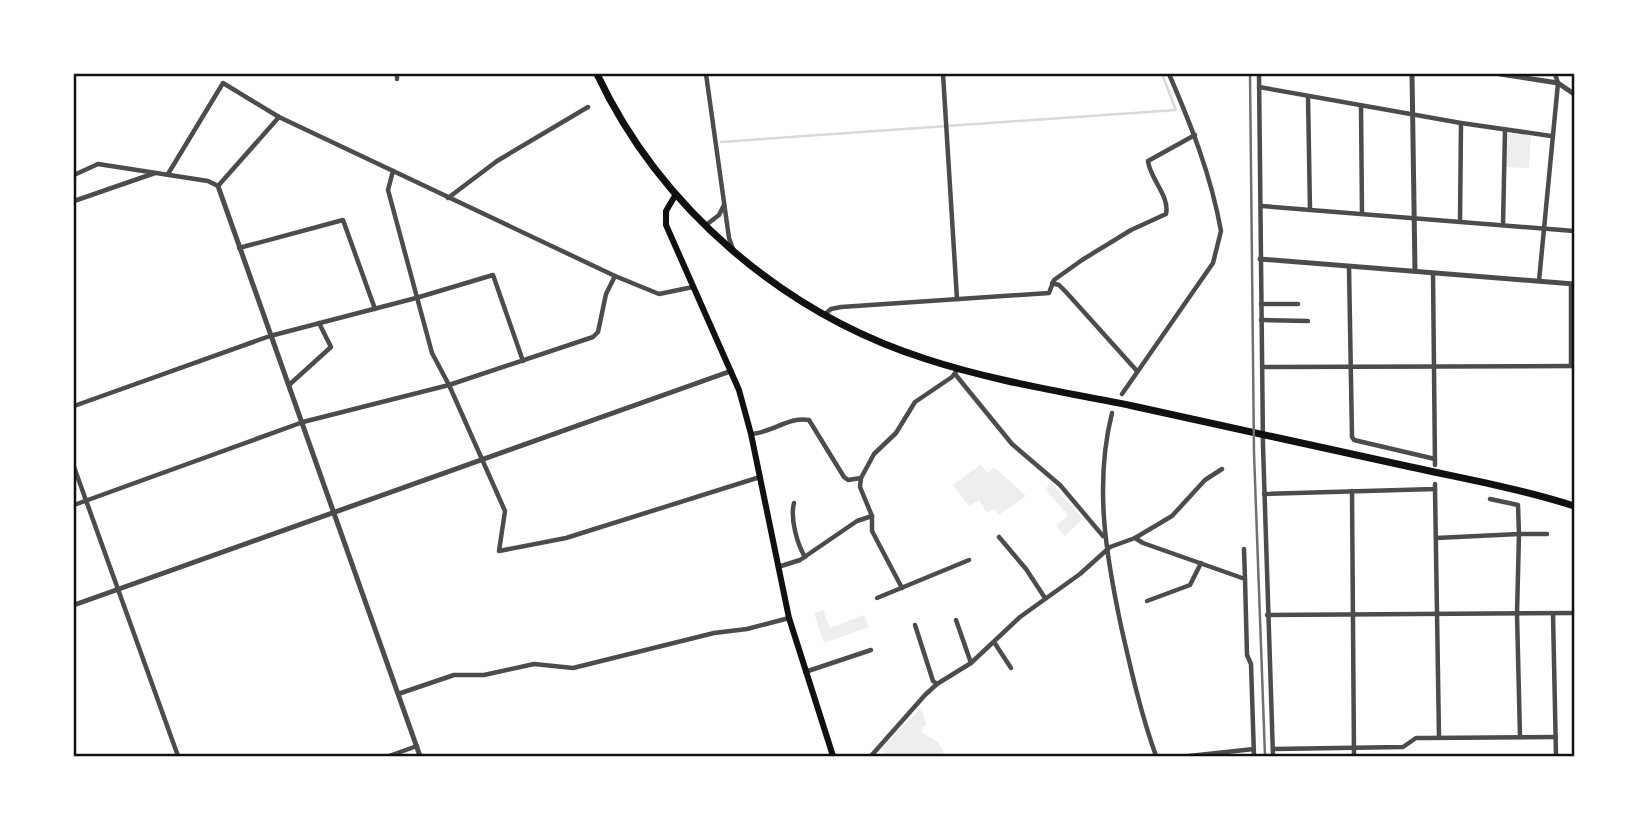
<svg xmlns="http://www.w3.org/2000/svg" width="1648" height="830" font-family="'Exo 2',sans-serif">
<rect width="100%" height="100%" fill="#fff"/>
<!-- green -->
<g fill="#eee">
<polygon points="1507,134 1531,135 1529,168 1505,167"/>
<polygon points="981,464 987,473 994,467 1026,496 999,515 994,509 987,513 979,500 969,506 953,485"/>
<polygon points="1051,483 1083,519 1065,536 1056,526 1068,515 1045,489"/>
<polygon points="823,610 830,628 864,615 869,627 824,643 814,613"/>
<polygon points="921,708 926,724 921,732 938,742 944,752 939,756 887,756 881,749"/>
</g>
<g fill="none" stroke-linecap="round" stroke-linejoin="round">
<!-- stream -->
<polyline stroke="#d9d9d9" stroke-width="2.5" points="721,142 1176,110 1162,74"/>
<!-- minor -->
<g stroke="#4c4c4c" stroke-width="4.5">
<polyline points="397,74 397,79"/>
<polyline points="706,74 729,238 733,249"/>
<polyline points="943,74 957,299"/>
<polyline points="1259,74 1263,446 1273,756"/>
<polyline points="1259,87 1461,123 1551,136"/>
<polyline points="1308,96 1310,210"/>
<polyline points="1361,106 1362,214"/>
<polyline points="393,171 388,190 432,353 449,385 505,511 499,551 566,538 760,477"/>
<polyline points="168,174 223,83 279,117 615,276 659,294 693,287"/>
<polyline points="74,175 98,164 208,181 218,186 279,117"/>
<polyline points="448,198 497,161 588,107"/>
<polyline points="74,201 155,173"/>
<polyline points="1262,206 1574,231"/>
<polyline points="1460,222 1461,123"/>
<polyline points="706,225 719,215 724,205"/>
<polyline points="1503,225 1505,130"/>
<polyline points="239,248 343,220 375,309"/>
<polyline points="1349,267 1352,437 1354,440 1435,459"/>
<polyline points="1433,273 1435,465"/>
<polyline points="1539,281 1558,83 1555,74"/>
<polyline points="1052,283 1059,285 1066,292 1137,371"/>
<polyline points="1571,284 1571,366"/>
<polyline points="1261,304 1298,304"/>
<path d="M824,315L831,309L841,307L1049,293L1054,280L1082,260L1131,230L1166,214C1170,196 1150,179 1148,161L1195,135"/>
<polyline points="1261,320 1308,321"/>
<polyline points="1262,367 1574,366"/>
<polyline points="955,374 1012,444 1060,485 1103,536"/>
<polyline points="289,385 331,347 319,323"/>
<path d="M1122,394L1213,263L1221,231C1211,175 1191,125 1169,74"/>
<polyline points="74,406 270,336 416,298 493,275 523,361"/>
<path d="M1112,413C1094,485 1106,555 1121,626C1131,670 1141,714 1156,756"/>
<path d="M751,434C771,433 790,416 809,420L844,477L848,480L861,478"/>
<polyline points="74,467 178,756"/>
<polyline points="1435,489 1439,737"/>
<polyline points="1352,491 1354,756"/>
<polyline points="1264,494 1435,489 1435,484"/>
<path d="M794,503C790,518 797,544 805,557"/>
<polyline points="74,505 303,422 449,385 593,337 598,332 606,294 615,276"/>
<polyline points="999,537 1026,569 1045,598"/>
<polyline points="1135,538 1143,543 1245,579 1247,655 1251,664 1254,756"/>
<polyline points="1436,538 1519,534 1518,505 1490,499"/>
<polyline points="1244,549 1245,579"/>
<polyline points="778,567 800,560 857,521 872,516"/>
<polyline points="902,588 872,531 872,516 860,487 861,478 874,454 896,433 915,402 952,377 958,369"/>
<polyline points="877,598 969,560"/>
<polyline points="1147,601 1190,585 1201,563"/>
<polyline points="1553,614 1556,756"/>
<polyline points="1267,615 1574,613"/>
<polyline points="956,620 971,663"/>
<polyline points="915,625 933,681 937,684"/>
<polyline points="994,642 1011,668"/>
<polyline points="805,672 871,650"/>
<polyline points="398,694 454,675 484,675 534,664 573,668 714,633 747,629 789,618"/>
<polyline points="1520,737 1517,614 1519,534 1547,534"/>
<polyline points="1273,749 1403,747 1416,738 1426,738 1556,737"/>
<polyline points="389,756 417,746"/>
<polyline points="871,756 925,695 937,684 971,663 1020,617 1080,574 1110,547 1135,538 1172,516 1205,480 1222,469"/>
<polyline points="1189,756 1254,749"/>
</g>
<!-- tertiary -->
<g stroke="#4c4c4c" stroke-width="5">
<polyline points="1412,74 1415,271"/>
<polyline points="1500,74 1558,83 1574,94"/>
<polyline points="218,186 420,756"/>
<polyline points="1260,259 1574,284"/>
<polyline points="74,605 731,371"/>
</g>
<!-- secondary -->
<polyline stroke="#111" stroke-width="6" points="676,194 666,211 666,225 739,390 751,434 789,618 833,756"/>
<!-- trunk -->
<path stroke="#111" stroke-width="7" d="M597,74C660,208 784,314 926,359C993,381 1064,392 1133,406C1226,426 1318,447 1411,467C1465,479 1521,489 1574,506"/>
<!-- rail -->
<polyline stroke="#707070" stroke-width="2.5" points="1250,74 1254,453 1265,756"/>
</g>
<!-- border -->
<rect width="1648" height="830" fill="none" stroke="#ffffff" stroke-width="150"/>
<rect x="75" y="75" width="1498" height="680" fill="none" stroke="#111" stroke-width="2.5"/>
</svg>
